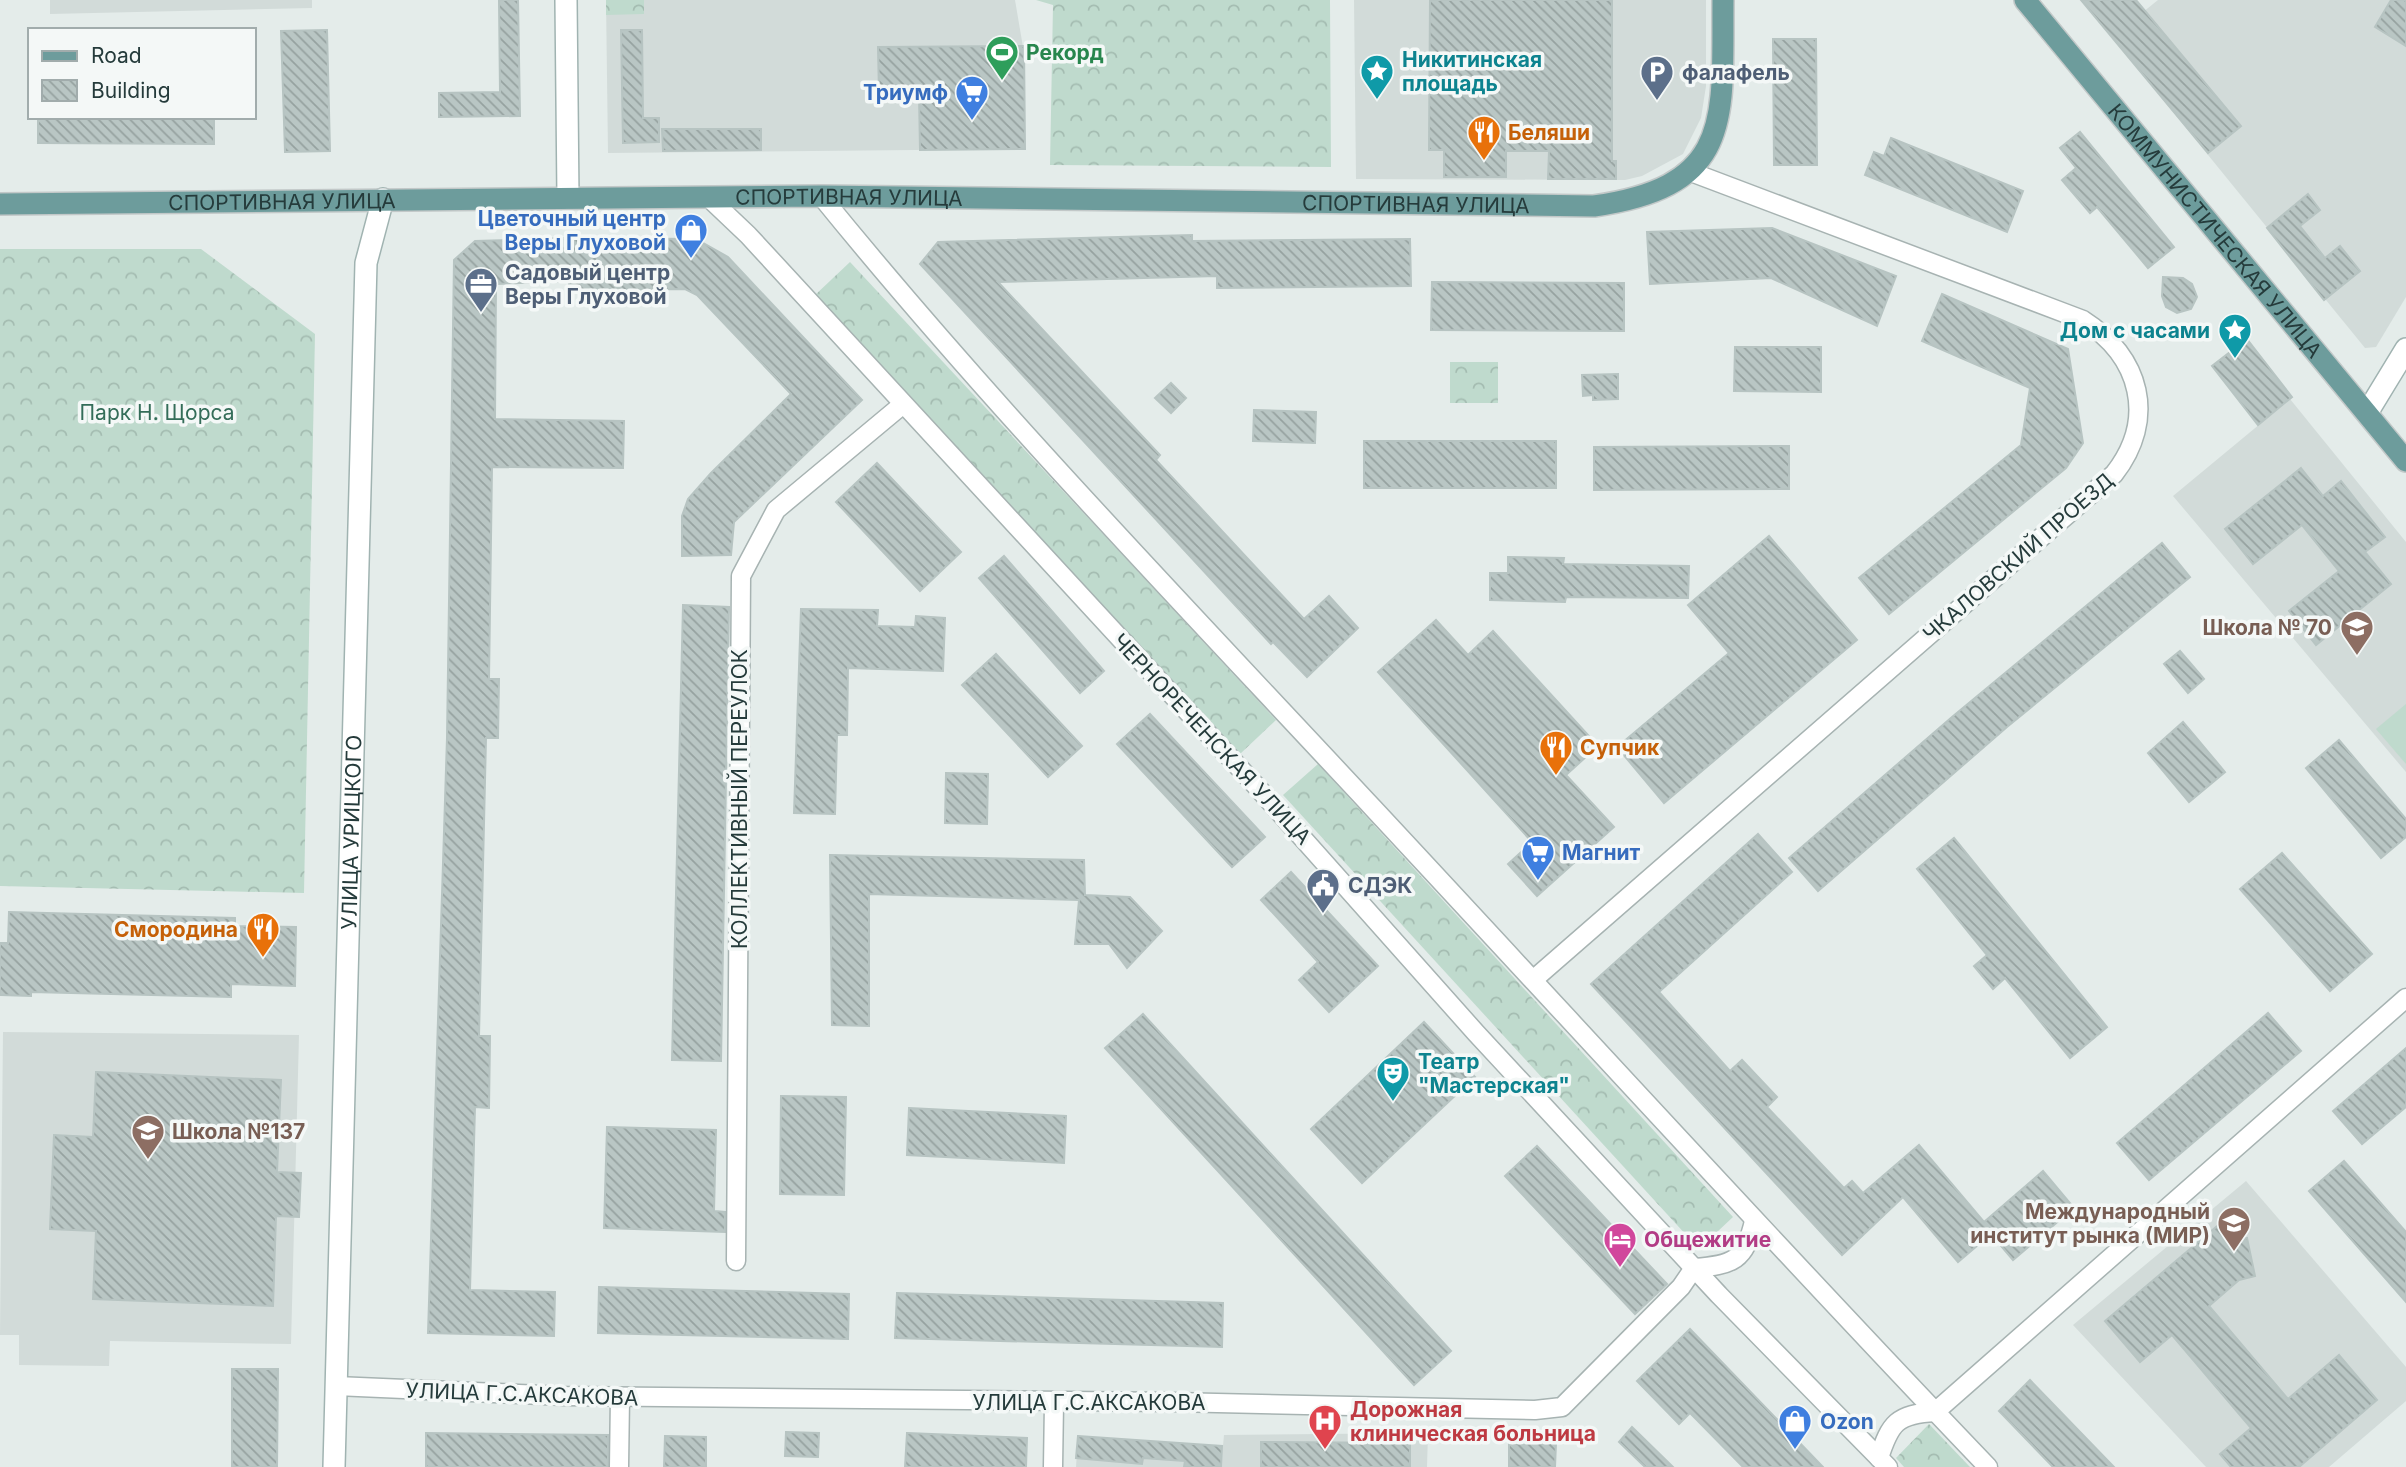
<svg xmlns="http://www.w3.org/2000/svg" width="2406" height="1467" font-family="Inter,sans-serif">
<defs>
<pattern id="forest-crowns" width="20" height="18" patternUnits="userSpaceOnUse" patternTransform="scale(1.75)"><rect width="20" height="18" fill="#bfdacd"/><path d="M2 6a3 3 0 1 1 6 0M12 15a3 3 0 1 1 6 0" fill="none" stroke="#a4bcb1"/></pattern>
<pattern id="building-back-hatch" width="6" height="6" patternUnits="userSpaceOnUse" patternTransform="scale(1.75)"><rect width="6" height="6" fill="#b9c6c4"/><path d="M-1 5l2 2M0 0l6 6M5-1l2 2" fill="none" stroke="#96a2a0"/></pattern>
</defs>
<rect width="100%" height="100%" fill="#e4ecea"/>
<!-- built -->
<g fill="#d2dbd9">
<polygon points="50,0 312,0 312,8 50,14"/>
<polygon points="606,0 1015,0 1023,47 1025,149 608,153"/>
<polygon points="1354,0 1706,0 1706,86 1701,118 1683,154 1642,176 1625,180 1356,179"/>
<polygon points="2158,0 2406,0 2406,297 2376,347 2365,348 2112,37"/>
<polygon points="2290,399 2406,542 2406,772 2173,496"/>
<polygon points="3,1032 299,1035 291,1344 110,1341 109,1366 19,1365 19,1335 0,1335"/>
<polygon points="2246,1181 2406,1367 2406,1401 2329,1467 2206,1467 2073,1325"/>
<polygon points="1428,1433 1427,1467 1076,1467 1078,1436 1223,1446 1224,1435"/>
</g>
<!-- grass -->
<polygon fill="#bfdacd" points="2406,704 2406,764 2376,729"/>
<!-- forest -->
<g fill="url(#forest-crowns)">
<polygon points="606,0 644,0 644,14 606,15"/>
<polygon points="1036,0 1330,0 1331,167 1050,165 1053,5"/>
<polygon points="0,249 201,249 315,334 304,893 0,886"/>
<polygon points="850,262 1276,720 1240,754 813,297"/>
<rect x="1450" y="362" width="48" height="41"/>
<polygon points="1318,764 1733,1217 1699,1249 1283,795"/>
<polygon points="1929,1424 1970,1467 1904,1467 1896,1458"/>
</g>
<!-- building -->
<g fill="url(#building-back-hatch)" stroke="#b7c4c2" stroke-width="2">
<polygon points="499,0 518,0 520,116 439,117 439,93 500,92"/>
<polygon points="1430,0 1612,0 1612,161 1616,161 1616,179 1548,179 1549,151 1506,151 1506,177 1444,177 1444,150 1429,150"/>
<polygon points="2081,0 2136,0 2241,126 2208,153"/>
<polygon points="2391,0 2406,0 2406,46 2375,27"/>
<polygon points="327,30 330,151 285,152 281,31"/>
<polygon points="621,30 642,30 643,118 659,118 659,142 623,143"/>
<polygon points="1773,39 1816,39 1817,165 1774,165"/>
<polygon points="1024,46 1025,149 920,150 919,94 879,94 878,47"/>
<polygon points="38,117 214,117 214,144 38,143"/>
<polygon points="662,129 761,129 761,150 663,151"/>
<polygon points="2080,132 2174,247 2148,268 2097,207 2090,213 2062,180 2076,168 2060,148"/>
<polygon points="1891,138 2023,191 2007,232 1865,175 1874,152 1884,156"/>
<polygon points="2308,194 2320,210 2300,226 2325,258 2340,246 2360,271 2324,300 2267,228"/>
<polygon points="1772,228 1896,276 1877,326 1771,278 1650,284 1647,232"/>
<polygon points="1192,235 1192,241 1410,239 1411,286 1217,288 1217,276 998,282 1160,455 1156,460 1304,619 1329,596 1358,628 1307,677 1273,642 1271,644 920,264 938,242"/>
<polygon points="569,238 696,239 728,257 862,400 734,522 731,555 682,556 682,516 688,499 711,473 791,394 697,295 685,289 569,291 569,281 496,284 495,419 624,421 623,468 492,467 489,679 499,679 498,738 486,738 479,1036 490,1036 489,1108 475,1107 470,1290 555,1292 554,1336 428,1333 447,738 454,260 475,241"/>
<polygon points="2163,277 2183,278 2192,284 2197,297 2191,309 2177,313 2166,307 2162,296"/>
<polygon points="1432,282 1624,283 1624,331 1431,330"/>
<polygon points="1942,294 2068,349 2083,443 2066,468 1889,614 1859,578 2021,445 2030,388 1922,341"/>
<polygon points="2247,339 2292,397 2258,425 2212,366"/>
<polygon points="1735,347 1821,347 1821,392 1734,391"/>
<polygon points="1618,374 1618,399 1593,400 1593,395 1583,396 1582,375"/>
<polygon points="1171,383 1186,398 1171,413 1155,398"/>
<polygon points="1254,410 1316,412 1315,443 1253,441"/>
<rect x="1364" y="441" width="192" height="47"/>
<polygon points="1789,446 1789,489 1594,490 1594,447"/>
<polygon points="877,463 961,552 920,591 836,502"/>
<polygon points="2301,468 2323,496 2341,481 2385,537 2365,552 2391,584 2316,645 2289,611 2339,571 2302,525 2253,564 2225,529"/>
<polygon points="1769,536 1857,640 1664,803 1617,747 1729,653 1688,605"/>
<polygon points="2162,543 2190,577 2007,727 1818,891 1789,858 1952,717"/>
<polygon points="1004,556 1104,671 1080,693 979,578"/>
<polygon points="1508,557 1564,558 1563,564 1689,566 1688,598 1566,597 1565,602 1490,600 1490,573 1508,573"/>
<polygon points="683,605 729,607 721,1061 672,1060"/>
<polygon points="801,609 878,610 877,626 915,627 916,616 945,618 943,671 848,668 847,735 837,735 835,814 794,813"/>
<polygon points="1436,620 1468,655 1493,631 1598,746 1566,775 1614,827 1537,896 1508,864 1532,842 1378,672"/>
<polygon points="2180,651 2204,679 2188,693 2164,664"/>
<polygon points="996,654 1082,746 1048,777 962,685"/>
<polygon points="1150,714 1265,837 1232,867 1117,744"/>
<polygon points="2183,722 2225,772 2189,802 2148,753"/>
<polygon points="2339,740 2406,819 2406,837 2381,858 2306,768"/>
<polygon points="946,773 988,774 987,824 945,823"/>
<polygon points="1758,834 1792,872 1659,992 1730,1071 1742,1060 1777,1097 1767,1107 1844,1188 1852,1181 1863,1193 1919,1145 1984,1222 2043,1171 2074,1208 2013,1260 1991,1234 1958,1262 1903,1197 1842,1255 1591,984"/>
<polygon points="1954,838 2107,1027 2070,1058 2005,978 1993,989 1974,966 1987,955 1917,869"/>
<polygon points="2282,853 2372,954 2330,991 2240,889"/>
<polygon points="830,855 1084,860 1085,895 1130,897 1162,931 1127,968 1109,944 1075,944 1079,900 869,894 869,1026 832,1025"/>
<polygon points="1291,872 1378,966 1329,1012 1299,980 1318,962 1261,900"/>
<polygon points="9,912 235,918 235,926 296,927 295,986 231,984 231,997 31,992 31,996 0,995 0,943 8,943"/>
<polygon points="2268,1013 2301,1051 2149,1180 2117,1143"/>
<polygon points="1143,1014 1451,1351 1414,1385 1105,1048"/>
<polygon points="1424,1022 1475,1077 1362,1183 1311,1129"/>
<polygon points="2406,1048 2406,1107 2362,1144 2333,1111"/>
<polygon points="96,1072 281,1080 277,1172 301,1173 299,1217 276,1216 273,1306 93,1299 96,1231 50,1229 54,1135 93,1137"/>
<polygon points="781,1096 846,1097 844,1195 780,1194"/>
<polygon points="909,1108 1066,1116 1064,1163 907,1155"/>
<polygon points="607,1127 716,1130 714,1211 725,1212 725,1232 604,1228"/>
<polygon points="1537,1146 1667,1284 1635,1314 1505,1176"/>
<polygon points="2344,1161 2406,1232 2406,1302 2309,1191"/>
<polygon points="2222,1222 2238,1240 2247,1238 2255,1276 2239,1280 2209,1306 2288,1399 2339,1355 2377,1400 2299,1467 2231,1467 2220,1454 2251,1428 2172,1335 2140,1362 2105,1321"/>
<polygon points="599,1287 849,1294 848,1339 598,1333"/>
<polygon points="897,1293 1223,1303 1222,1347 895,1338"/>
<polygon points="1690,1329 1823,1467 1743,1467 1690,1413 1679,1424 1637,1381"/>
<polygon points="232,1369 278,1369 277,1467 232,1467"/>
<polygon points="2030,1380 2114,1467 2053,1467 1999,1411"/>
<polygon points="1632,1427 1673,1467 1645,1467 1619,1442"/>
<polygon points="786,1432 819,1433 818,1457 785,1456"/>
<polygon points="426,1433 608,1435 608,1467 426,1467"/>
<polygon points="907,1433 1027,1438 1026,1467 905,1467"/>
<polygon points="665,1436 706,1437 706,1467 664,1467"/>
<polygon points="1078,1436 1222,1446 1221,1467 1184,1467 1185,1461 1143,1458 1142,1464 1076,1458"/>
<polygon points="1261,1442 1410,1443 1410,1467 1261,1467"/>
<polygon points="1509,1442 1556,1443 1555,1467 1509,1467"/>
</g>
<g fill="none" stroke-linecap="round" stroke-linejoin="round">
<defs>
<g id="street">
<path d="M821,196C994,409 1186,607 1373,808C1578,1028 1780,1250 1988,1467"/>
<polyline points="708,197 748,235 1258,788 1476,1033 1719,1295 1888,1467"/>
<path d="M1533,980L2114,474C2157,419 2141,357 2083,320L1691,172"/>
<polyline points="736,1261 741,576 776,510 902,405"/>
<path d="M1694,1268C1733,1265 1745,1261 1754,1221"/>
<polyline points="336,1386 564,1396 1173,1402 1535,1410 1562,1407 1681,1287 1694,1268"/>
<path d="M1879,1458C1890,1423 1897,1414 1935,1412L2406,998"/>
<polyline points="619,1467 620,1397"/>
<polyline points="1053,1467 1054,1403"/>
</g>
<g id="secondary">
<polyline points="566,0 568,198"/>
<polyline points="2367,413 2406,349"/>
<path id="s1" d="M334,1467L366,263L383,199"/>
</g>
<g id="primary">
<path id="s2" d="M2025,0L2406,461"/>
<path id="s3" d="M0,204L821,196L1594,206C1735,186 1722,118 1723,0"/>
</g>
</defs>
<!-- street casing -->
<use href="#street" stroke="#a7b3b2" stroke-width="21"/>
<!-- secondary casing -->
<use href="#secondary" stroke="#a0b3b1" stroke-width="24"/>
<!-- primary casing -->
<use href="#primary" stroke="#c2c8c8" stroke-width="24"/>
<!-- street -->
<use href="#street" stroke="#fff" stroke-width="18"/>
<!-- secondary -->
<use href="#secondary" stroke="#fff" stroke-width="21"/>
<!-- primary -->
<use href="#primary" stroke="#6d9c9c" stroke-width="21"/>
</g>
<!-- icons -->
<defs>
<symbol id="stadium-pin" viewBox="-11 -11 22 30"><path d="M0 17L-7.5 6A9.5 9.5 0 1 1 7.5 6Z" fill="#2e9e5b" stroke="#f4f8f7"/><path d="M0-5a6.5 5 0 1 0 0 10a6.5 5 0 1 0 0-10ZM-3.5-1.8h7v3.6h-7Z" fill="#fff"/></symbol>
<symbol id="sight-pin" viewBox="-11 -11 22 30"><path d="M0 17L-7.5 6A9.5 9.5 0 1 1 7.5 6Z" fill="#0f9aa8" stroke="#f4f8f7"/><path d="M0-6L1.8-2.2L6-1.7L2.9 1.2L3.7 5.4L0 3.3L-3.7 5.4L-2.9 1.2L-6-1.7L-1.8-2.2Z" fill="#fff"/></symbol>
<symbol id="parking-pin" viewBox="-11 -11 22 30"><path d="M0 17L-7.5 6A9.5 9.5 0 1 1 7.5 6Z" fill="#5c6f8a" stroke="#f4f8f7"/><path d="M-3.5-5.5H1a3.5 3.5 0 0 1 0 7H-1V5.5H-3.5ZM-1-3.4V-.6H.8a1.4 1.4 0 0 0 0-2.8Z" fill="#fff"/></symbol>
<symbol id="supermarket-pin" viewBox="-11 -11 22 30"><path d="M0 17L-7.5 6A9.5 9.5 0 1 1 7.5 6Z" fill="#3f7fe0" stroke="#f4f8f7"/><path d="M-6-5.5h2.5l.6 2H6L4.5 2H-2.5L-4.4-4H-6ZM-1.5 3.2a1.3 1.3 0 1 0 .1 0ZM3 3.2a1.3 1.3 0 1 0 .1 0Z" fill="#fff"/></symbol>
<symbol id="restaurant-pin" viewBox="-11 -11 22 30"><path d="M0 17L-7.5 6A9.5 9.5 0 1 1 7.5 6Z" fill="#e8710a" stroke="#f4f8f7"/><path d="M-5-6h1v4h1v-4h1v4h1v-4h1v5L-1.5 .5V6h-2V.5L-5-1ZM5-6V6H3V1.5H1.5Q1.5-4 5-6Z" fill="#fff"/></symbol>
<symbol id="shop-pin" viewBox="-11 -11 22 30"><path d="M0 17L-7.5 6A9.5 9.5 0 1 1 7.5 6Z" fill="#3f7fe0" stroke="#f4f8f7"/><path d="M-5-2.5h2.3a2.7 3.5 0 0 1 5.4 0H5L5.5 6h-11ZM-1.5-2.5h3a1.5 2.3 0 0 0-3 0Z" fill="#fff"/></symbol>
<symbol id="office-pin" viewBox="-11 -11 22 30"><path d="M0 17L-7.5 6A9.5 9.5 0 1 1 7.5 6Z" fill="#5c6f8a" stroke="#f4f8f7"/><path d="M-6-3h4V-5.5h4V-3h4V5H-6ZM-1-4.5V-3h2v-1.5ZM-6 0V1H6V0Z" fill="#fff"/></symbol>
<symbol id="school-pin" viewBox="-11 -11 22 30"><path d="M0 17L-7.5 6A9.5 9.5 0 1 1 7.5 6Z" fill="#8d6e63" stroke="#f4f8f7"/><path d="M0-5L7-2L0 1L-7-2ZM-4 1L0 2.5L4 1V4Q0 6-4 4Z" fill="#fff"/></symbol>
<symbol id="civic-pin" viewBox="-11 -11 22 30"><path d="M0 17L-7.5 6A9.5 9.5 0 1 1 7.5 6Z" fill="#5c6f8a" stroke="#f4f8f7"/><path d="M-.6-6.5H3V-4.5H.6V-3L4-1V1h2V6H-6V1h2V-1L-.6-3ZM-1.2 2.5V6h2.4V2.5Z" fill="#fff"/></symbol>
<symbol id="theatre-pin" viewBox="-11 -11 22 30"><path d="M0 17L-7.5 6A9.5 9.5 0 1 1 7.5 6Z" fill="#0f9aa8" stroke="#f4f8f7"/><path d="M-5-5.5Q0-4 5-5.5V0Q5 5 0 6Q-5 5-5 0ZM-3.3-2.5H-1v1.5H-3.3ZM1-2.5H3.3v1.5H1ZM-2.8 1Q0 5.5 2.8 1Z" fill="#fff"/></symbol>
<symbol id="university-pin" viewBox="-11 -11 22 30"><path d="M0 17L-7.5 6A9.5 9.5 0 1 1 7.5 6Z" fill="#8d6e63" stroke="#f4f8f7"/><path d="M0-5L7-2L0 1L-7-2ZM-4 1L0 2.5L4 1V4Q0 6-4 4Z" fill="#fff"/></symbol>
<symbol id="hotel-pin" viewBox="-11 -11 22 30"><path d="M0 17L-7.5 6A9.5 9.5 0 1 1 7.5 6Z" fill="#d1479c" stroke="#f4f8f7"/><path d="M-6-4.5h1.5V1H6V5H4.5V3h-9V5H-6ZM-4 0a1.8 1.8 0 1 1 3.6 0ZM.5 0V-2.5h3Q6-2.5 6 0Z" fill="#fff"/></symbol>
<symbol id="hospital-pin" viewBox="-11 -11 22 30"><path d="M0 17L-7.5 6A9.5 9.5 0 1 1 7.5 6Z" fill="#e0444e" stroke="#f4f8f7"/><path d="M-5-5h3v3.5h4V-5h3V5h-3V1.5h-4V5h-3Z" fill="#fff"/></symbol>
</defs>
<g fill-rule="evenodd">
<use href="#stadium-pin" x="983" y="33" width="38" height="52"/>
<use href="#sight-pin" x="1358" y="52" width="38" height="52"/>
<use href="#parking-pin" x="1638" y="53" width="38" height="52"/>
<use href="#supermarket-pin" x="953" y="73" width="38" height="52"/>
<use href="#restaurant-pin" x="1465" y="113" width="38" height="52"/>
<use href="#shop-pin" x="672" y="211" width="38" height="52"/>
<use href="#office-pin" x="462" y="265" width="38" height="52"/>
<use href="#sight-pin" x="2216" y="311" width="38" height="52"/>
<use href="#school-pin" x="2338" y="608" width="38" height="52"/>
<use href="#restaurant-pin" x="1537" y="728" width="38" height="52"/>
<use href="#supermarket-pin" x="1519" y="833" width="38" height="52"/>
<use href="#civic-pin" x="1304" y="866" width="38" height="52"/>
<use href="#restaurant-pin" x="244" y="910" width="38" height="52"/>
<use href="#theatre-pin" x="1374" y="1054" width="38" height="52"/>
<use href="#school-pin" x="129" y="1112" width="38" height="52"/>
<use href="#university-pin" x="2215" y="1204" width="38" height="52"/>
<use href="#hotel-pin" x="1601" y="1220" width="38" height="52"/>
<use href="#hospital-pin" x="1306" y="1402" width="38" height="52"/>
<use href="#shop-pin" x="1776" y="1402" width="38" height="52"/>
</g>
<g text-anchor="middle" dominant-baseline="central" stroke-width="7" stroke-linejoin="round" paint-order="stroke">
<!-- leisure labels -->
<g font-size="21" font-weight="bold" fill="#27864d" stroke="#f4f8f7" text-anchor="start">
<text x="1026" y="52">Рекорд</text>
</g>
<!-- culture labels -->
<g font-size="21" font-weight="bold" fill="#0d838f" stroke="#f4f8f7" text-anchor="start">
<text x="1402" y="59">Никитинская<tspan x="1402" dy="24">площадь</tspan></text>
<text x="2210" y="330" text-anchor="end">Дом с часами</text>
<text x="1418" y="1061">Театр<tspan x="1418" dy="24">"Мастерская"</tspan></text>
</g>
<!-- service labels -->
<g font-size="21" font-weight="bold" fill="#4e5e75" stroke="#f4f8f7" text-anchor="start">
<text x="1682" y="72">фалафель</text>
<text x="505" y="272">Садовый центр<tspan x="505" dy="24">Веры Глуховой</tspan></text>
<text x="1348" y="885">СДЭК</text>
</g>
<!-- shop labels -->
<g font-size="21" font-weight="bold" fill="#366cbe" stroke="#f4f8f7" text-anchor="end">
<text x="948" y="92">Триумф</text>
<text x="666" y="218">Цветочный центр<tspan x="666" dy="24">Веры Глуховой</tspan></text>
<text x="1562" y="852" text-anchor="start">Магнит</text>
<text x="1820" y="1421" text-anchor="start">Ozon</text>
</g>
<!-- food labels -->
<g font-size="21" font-weight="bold" fill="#c56008" stroke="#f4f8f7" text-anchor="start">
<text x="1508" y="132">Беляши</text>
<text x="1580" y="747">Супчик</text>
<text x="238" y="929" text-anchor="end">Смородина</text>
</g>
<!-- street labels -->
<g font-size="21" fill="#253b3b" stroke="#f4f8f7">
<text stroke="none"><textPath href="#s3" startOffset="849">СПОРТИВНАЯ УЛИЦА</textPath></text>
<text stroke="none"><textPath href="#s3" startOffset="282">СПОРТИВНАЯ УЛИЦА</textPath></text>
<text stroke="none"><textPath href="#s3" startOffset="1416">СПОРТИВНАЯ УЛИЦА</textPath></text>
<text stroke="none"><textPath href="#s2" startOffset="299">КОММУНИСТИЧЕСКАЯ УЛИЦА</textPath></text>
<text transform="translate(2018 557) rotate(-41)">ЧКАЛОВСКИЙ ПРОЕЗД</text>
<text transform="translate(1212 739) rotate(47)">ЧЕРНОРЕЧЕНСКАЯ УЛИЦА</text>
<text transform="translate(739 799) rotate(-90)">КОЛЛЕКТИВНЫЙ ПЕРЕУЛОК</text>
<text stroke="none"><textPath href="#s1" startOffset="635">УЛИЦА УРИЦКОГО</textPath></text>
<text transform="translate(522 1394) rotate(2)">УЛИЦА Г.С.АКСАКОВА</text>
<text x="1089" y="1402">УЛИЦА Г.С.АКСАКОВА</text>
</g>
<!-- park labels -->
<g font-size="21" fill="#346d59" stroke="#f4f8f7">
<text x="157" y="412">Парк Н. Щорса</text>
</g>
<!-- education labels -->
<g font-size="21" font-weight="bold" fill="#785e54" stroke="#f4f8f7" text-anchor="end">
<text x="2332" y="627">Школа № 70</text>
<text x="172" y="1131" text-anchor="start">Школа №137</text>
<text x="2210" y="1211">Международный<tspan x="2210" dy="24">институт рынка (МИР)</tspan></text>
</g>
<!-- hotel labels -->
<g font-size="21" font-weight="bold" fill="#b23c85" stroke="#f4f8f7" text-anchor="start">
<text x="1644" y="1239">Общежитие</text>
</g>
<!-- health labels -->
<g font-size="21" font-weight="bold" fill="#be3a42" stroke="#f4f8f7" text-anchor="start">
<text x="1350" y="1409">Дорожная<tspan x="1350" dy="24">клиническая больница</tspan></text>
</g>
</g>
<!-- legend -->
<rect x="28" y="28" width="228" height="91" fill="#f4f8f7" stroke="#a1acac" stroke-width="2"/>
<rect x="42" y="51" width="35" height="10" fill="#6d9c9c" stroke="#a1acac" stroke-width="2"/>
<text x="91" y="63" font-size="21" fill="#253b3b">Road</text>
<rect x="42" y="80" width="35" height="21" fill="url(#building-back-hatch)" stroke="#a1acac" stroke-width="2"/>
<text x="91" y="98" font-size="21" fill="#253b3b">Building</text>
</svg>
